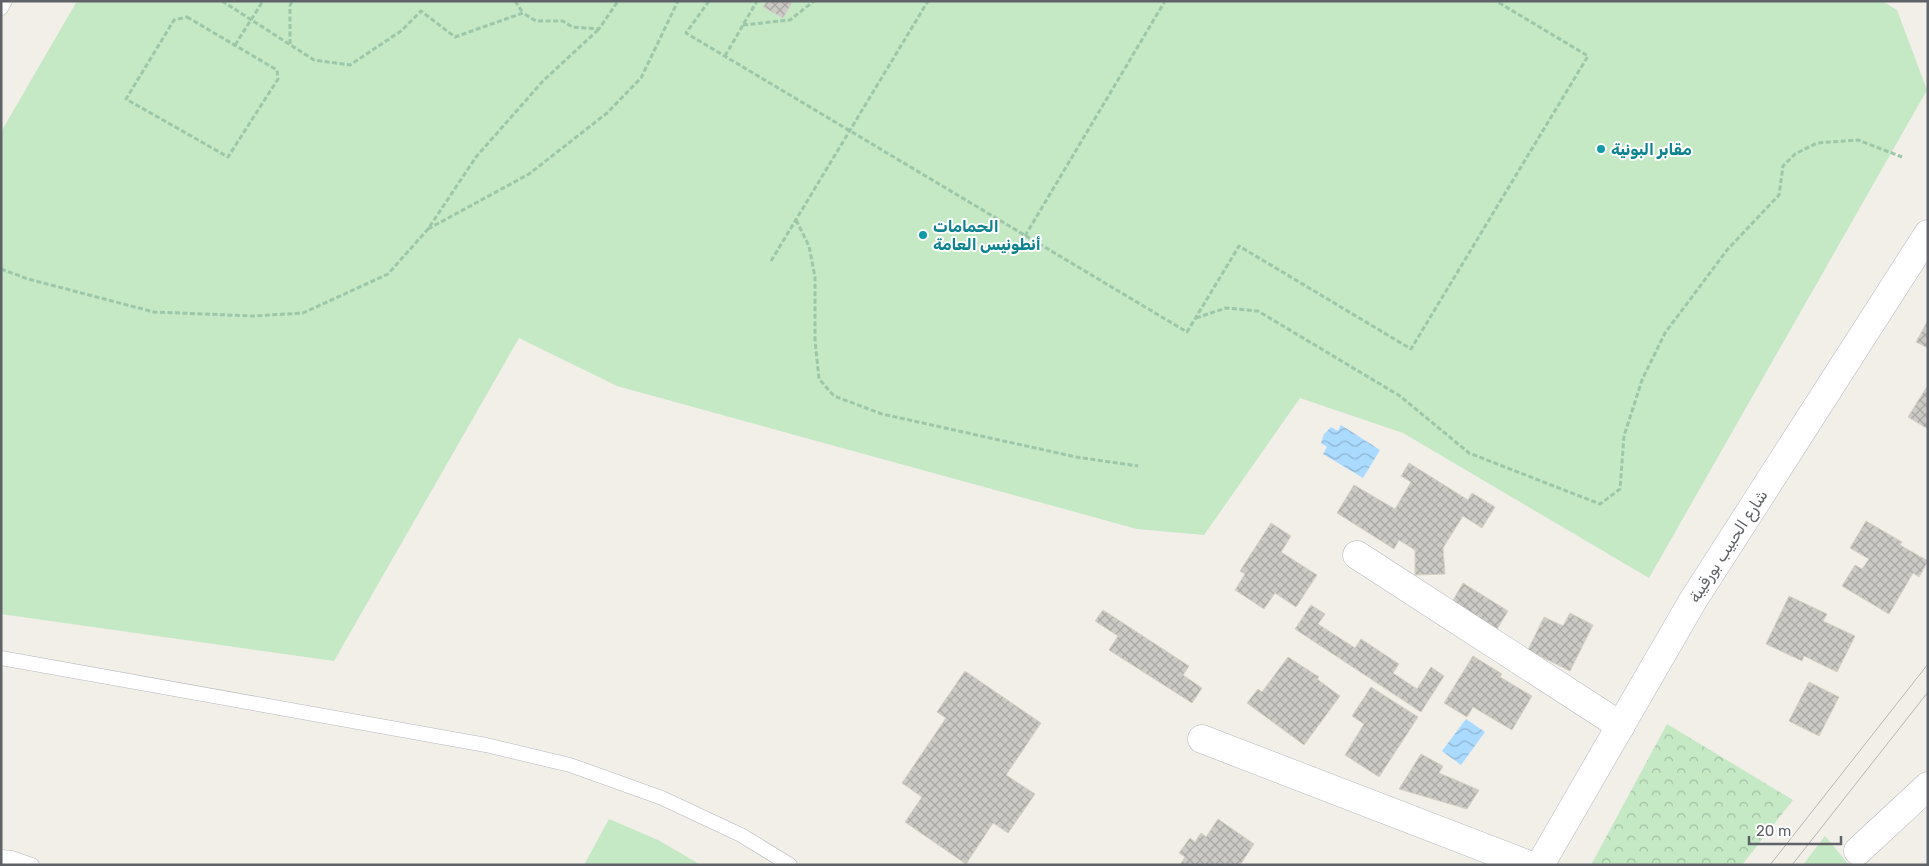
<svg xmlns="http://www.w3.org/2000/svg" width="1929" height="866" font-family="Rubik,Cairo,sans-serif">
<defs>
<pattern id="forest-crowns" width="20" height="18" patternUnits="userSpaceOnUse" patternTransform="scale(1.25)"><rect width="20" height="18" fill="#c5e8c5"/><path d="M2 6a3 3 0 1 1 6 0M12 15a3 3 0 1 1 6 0" fill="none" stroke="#a3c0a4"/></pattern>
<pattern id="water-waves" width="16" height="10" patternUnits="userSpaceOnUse" patternTransform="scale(1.25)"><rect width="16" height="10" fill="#aadaff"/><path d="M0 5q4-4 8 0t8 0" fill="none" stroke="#8eb4d2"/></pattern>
<pattern id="building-cross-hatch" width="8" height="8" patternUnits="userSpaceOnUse" patternTransform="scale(1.25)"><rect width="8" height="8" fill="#cccac5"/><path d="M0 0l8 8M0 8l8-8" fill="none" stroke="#a9a8a4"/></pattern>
</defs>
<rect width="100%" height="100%" fill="#f1efe8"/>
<!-- green -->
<g fill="#c5e8c5">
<polygon points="77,1 1882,1 1897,10 1927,90 1649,578 1403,433 1300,398 1204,535 1137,529 617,386 519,338 334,661 1,614 1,132"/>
<polygon points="609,819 658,840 701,865 584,865"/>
<polygon points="1825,836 1849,865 1803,865"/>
</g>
<!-- forest -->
<polygon fill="url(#forest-crowns)" points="1667,724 1793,800 1742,865 1591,865"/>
<!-- water -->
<g fill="url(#water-waves)">
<polygon points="1341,425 1380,450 1363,478 1323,454 1327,447 1321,443 1324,434 1331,427 1338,431"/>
<polygon points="1466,719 1485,732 1461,765 1442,751"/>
</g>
<!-- building -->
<g fill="url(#building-cross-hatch)" stroke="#d6d1c6">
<polygon points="767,1 793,1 783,18 763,7"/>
<polygon points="1927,322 1928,322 1928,348 1916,342"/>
<polygon points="1928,385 1928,429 1908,417"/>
<polygon points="1409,463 1468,500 1472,493 1495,507 1482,528 1463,516 1443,548 1445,574 1415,575 1415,550 1399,540 1394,549 1337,513 1354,485 1395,509 1411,482 1401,476"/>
<polygon points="1866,521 1902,542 1900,545 1928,561 1919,577 1913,573 1889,614 1842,586 1855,565 1862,569 1869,559 1850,548"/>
<polygon points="1271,523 1291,536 1281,552 1317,575 1296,607 1275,593 1264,609 1235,590 1245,574 1240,571"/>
<polygon points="1463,583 1508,611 1497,629 1452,602"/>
<polygon points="1789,596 1827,614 1823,621 1855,636 1837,672 1804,656 1802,661 1766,644"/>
<polygon points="1311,605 1325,614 1318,624 1355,648 1361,639 1399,664 1393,673 1417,689 1431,667 1444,676 1421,712 1295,629"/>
<polygon points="1103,610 1189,666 1183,675 1202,688 1192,703 1109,650 1118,636 1095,621"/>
<polygon points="1570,613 1593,625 1570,671 1528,650 1544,617 1563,626"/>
<polygon points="1473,656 1502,674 1500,677 1532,696 1512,730 1473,707 1467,717 1444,703"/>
<polygon points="1288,657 1319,677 1317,679 1340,696 1304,745 1247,703 1258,689 1262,692"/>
<polygon points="965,671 1041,723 1006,775 1035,794 1008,833 993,823 966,864 905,822 922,797 902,783 946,718 937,712"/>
<polygon points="1809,682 1839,697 1819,736 1789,721"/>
<polygon points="1371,687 1418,717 1379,777 1345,755 1364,724 1352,716"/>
<polygon points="1421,754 1443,766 1439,773 1479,790 1467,809 1399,789"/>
<polygon points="1218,819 1254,844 1240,865 1180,865 1185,857 1179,853 1190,838 1195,842 1201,833 1206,837"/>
</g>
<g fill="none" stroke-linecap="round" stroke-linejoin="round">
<defs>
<g id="service">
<polyline points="1,8 5,1"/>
<polyline points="1,658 486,745 570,765 662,798 741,835 790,865"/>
<polyline points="1,857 12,858 32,865"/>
</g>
<g id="minor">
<polyline points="1357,555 1621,726"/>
<polyline points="1202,739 1529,865"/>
<polyline points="1858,851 1928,786"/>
</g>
<polyline id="secondary" points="1540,865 1692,602 1928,234"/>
</defs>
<!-- service casing -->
<use href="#service" stroke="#b5b8bc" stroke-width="15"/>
<!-- minor casing -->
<use href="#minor" stroke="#b5b8bc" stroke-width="29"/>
<!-- secondary casing -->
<use href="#secondary" stroke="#b6babf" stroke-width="29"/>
<!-- path -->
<g stroke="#9cc7a9" stroke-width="3" stroke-dasharray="5 2.5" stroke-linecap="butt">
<polyline points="222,1 314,60 350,65 401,31 421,11 455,37 523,13 536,21 563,21 572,27 599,29 618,1"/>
<polyline points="515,1 523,13"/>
<polyline points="709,1 686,33 1187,332 1239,246 1411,349 1588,56 1496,1"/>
<polygon points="187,17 277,70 278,79 228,157 126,99 174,20"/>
<polyline points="743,25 790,20 814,1"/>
<polyline points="290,44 290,6 292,1"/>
<polyline points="235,45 263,1"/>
<polyline points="725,56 757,1"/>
<polyline points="796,220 809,246 815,277 815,340 819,379 834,396 882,414 1076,457 1138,466"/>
<polyline points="428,229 529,174 607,113 641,78 678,1"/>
<polyline points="1025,236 1165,1"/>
<polyline points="771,261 928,1"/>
<polyline points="1,269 28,279 154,312 253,316 303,313 388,274 428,229 476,157 543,81 599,29"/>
<polyline points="1196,318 1226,308 1258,311 1400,396 1469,453 1600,504 1620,489 1624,436 1642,380 1665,333 1727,250 1779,195 1783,166 1795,154 1817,143 1858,140 1902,157"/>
</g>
<!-- service -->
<use href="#service" stroke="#fff" stroke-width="14"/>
<!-- minor -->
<use href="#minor" stroke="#fff" stroke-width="28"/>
<!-- secondary -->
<use href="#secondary" stroke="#fff" stroke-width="28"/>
<!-- tram -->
<g stroke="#b6b7b8" stroke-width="1">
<polyline points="1770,865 1928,664"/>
<polyline points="1792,865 1928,692"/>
</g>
</g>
<!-- markers -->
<g fill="#0f9aa8" stroke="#fff" stroke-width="2">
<circle cx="1601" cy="149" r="5"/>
<circle cx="923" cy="235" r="5"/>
</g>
<g text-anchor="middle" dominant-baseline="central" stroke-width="4" stroke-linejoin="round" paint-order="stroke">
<!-- culture labels -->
<g font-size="16" font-weight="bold" fill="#0d838f" stroke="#fff" text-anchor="start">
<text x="1611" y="149">مقابر البونية</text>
<text x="933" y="226">الحمامات<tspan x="933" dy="18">أنطونيس العامة</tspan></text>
</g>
<!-- street labels -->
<g font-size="16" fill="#5f6368" stroke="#fff">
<text transform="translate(1728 546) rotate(-57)">شارع الحبيب بورقيبة</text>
</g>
</g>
<!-- border -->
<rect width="1929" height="866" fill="none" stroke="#5f6368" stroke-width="5"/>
<!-- scale -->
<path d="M1749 836v8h92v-8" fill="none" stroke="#5f6368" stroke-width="2.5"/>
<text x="1756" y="836" font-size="15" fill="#5f6368" stroke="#ffffff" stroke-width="4" paint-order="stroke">20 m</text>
</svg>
